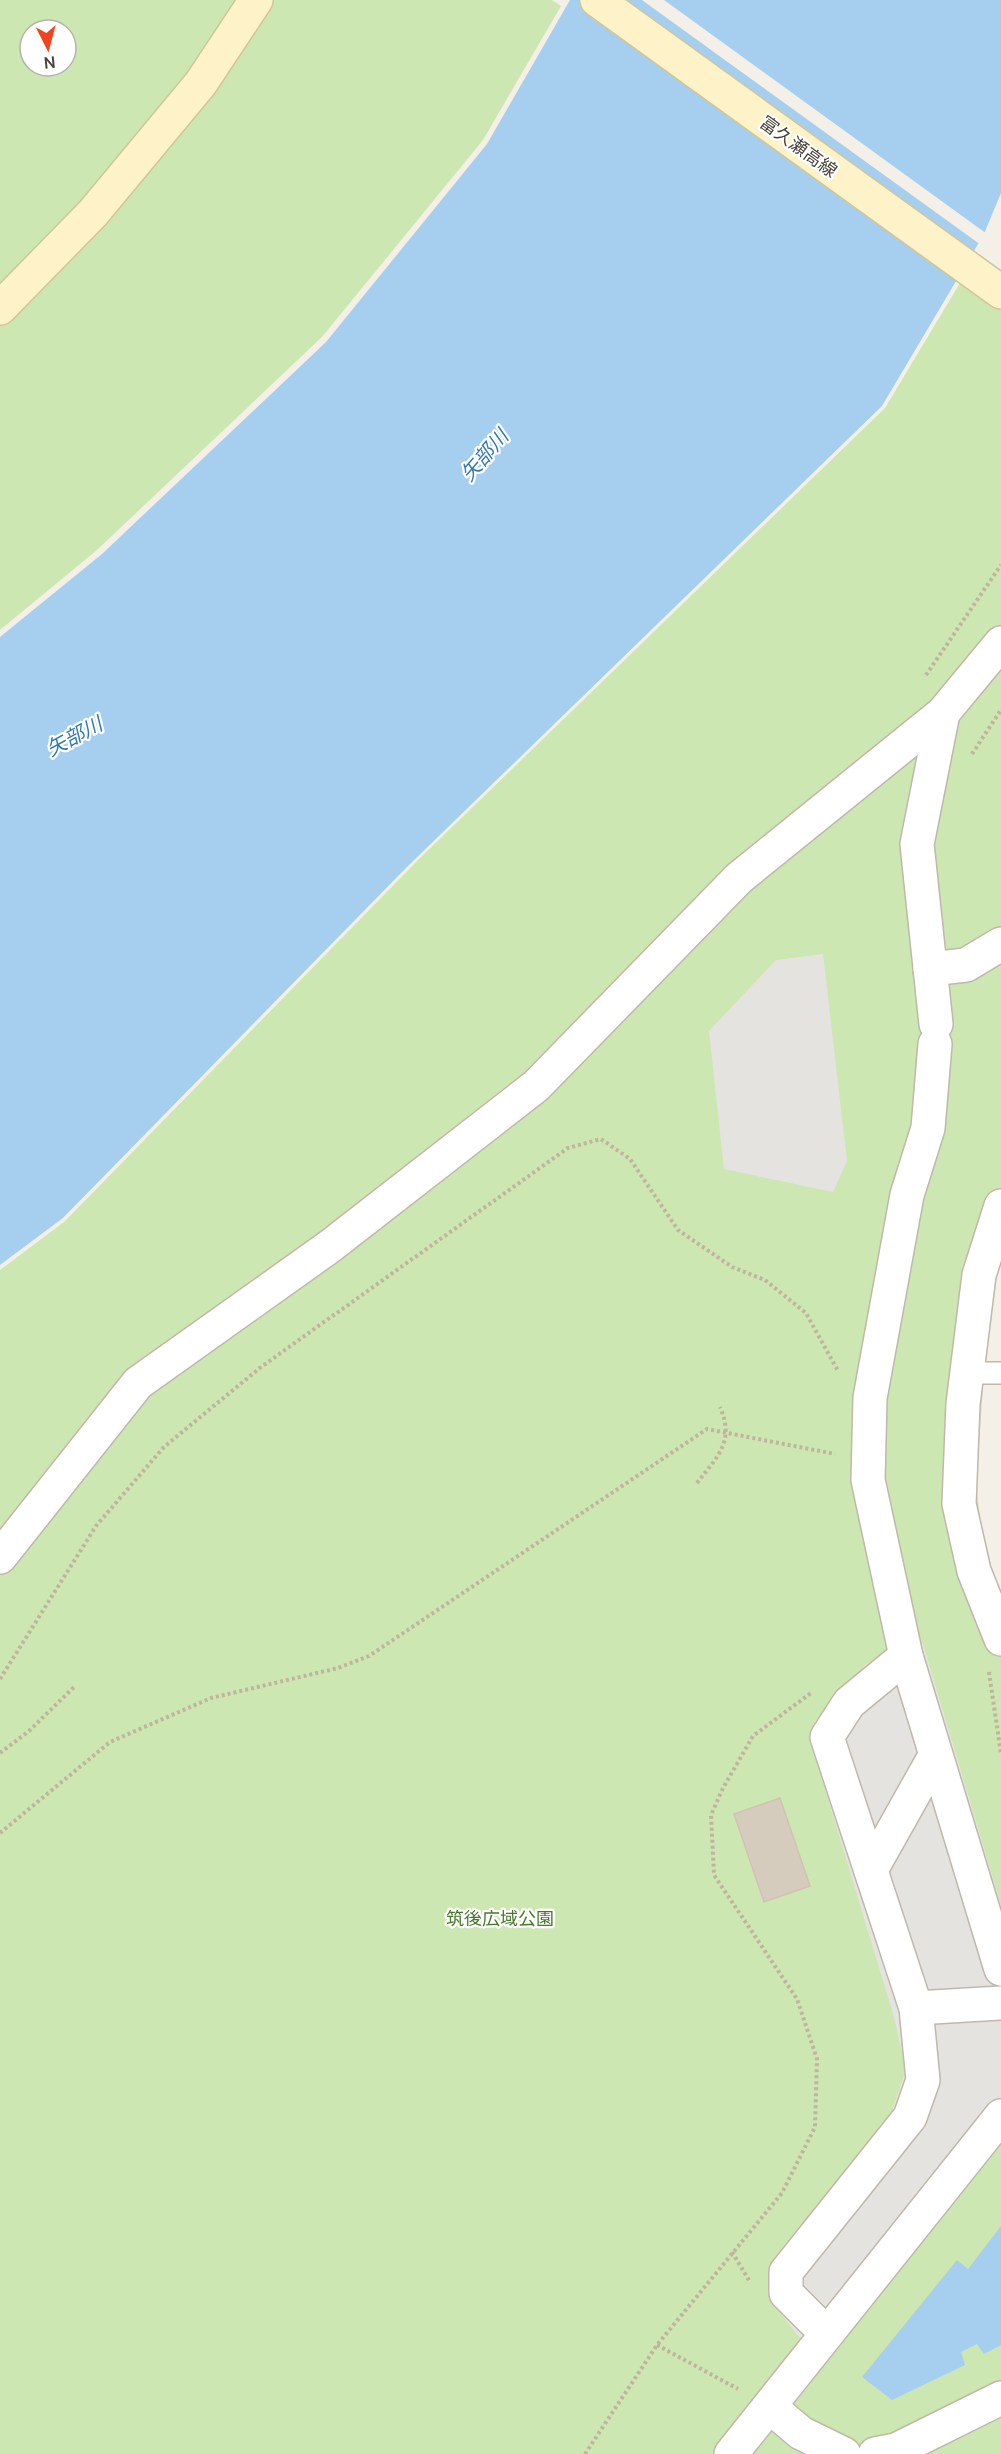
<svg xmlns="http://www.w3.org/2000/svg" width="1001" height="2454" font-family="Manrope,'Noto Sans JP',sans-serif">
<rect width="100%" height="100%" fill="#f4f0e8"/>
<!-- green -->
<g fill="#cde7b2" fill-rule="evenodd">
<path d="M0,0H552L561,6L483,140L322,337L97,550L0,630ZM30,30H66V66H30Z"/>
<polygon points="963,278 1001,306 1001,1242 991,1275 976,1486 987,1570 1001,1608 1001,2454 0,2454 0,1270 64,1222 418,860 885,408"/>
</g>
<!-- parking -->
<g fill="#e5e3e0">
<polygon points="823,954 847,1161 833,1192 724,1169 709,1031 776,960"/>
<polygon points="923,1644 1001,1905 1001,2140 825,2364 799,2337 772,2302 768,2282 775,2256 890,2117 906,2069 894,2017 812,1746 815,1721 866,1664"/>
</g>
<!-- water -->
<g fill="#a6cfef">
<polygon points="570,0 1001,0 1001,193 984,234 882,406 407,867 63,1218 0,1265 0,637 102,554 326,342 487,144"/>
<polygon points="1001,2226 1001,2345 984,2354 977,2344 961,2352 965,2365 892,2400 862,2377 957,2260 968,2269"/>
</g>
<!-- pier -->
<polygon fill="#f4f0e8" points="642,0 664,0 987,234 981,245"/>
<!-- building -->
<polygon fill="#d5ccbe" stroke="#d0c4b1" stroke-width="1.5" points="780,1798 810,1886 764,1902 734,1814"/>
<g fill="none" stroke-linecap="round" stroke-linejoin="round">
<defs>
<polyline id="lane" points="967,1373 1001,1373"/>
<g id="street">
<polyline points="930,969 966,965 1001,944"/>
<polyline points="936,1024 917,844 943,713"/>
<polyline points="935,1044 928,1128 907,1195 870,1398 868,1480 906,1656 1001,1969"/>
<polyline points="1001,1206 979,1275 963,1404 959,1504 974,1571 1001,1639"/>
<polyline points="0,1557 138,1383 329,1247 536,1086 739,878 943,713 1001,643"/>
<polyline points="871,1870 935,1756"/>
<polyline points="916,2008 1001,2003"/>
<polyline points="826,2333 786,2293 786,2272 910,2117 923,2080 916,2008 827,1737 849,1703 906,1656"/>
<polyline points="770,2407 801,2433 844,2454"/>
<polyline points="731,2454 1001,2116"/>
<polyline points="875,2454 896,2450 1001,2398"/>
</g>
<g id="secondary">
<polyline points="597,0 1001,292"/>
<polyline points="0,308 93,213 201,83 256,0"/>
</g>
</defs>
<!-- lane casing -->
<use href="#lane" stroke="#bfb8ab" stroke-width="24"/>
<!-- street casing -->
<use href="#street" stroke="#bfb8ab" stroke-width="36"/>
<!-- secondary casing -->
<use href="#secondary" stroke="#d2c599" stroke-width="36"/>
<!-- path -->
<g stroke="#c0b59c" stroke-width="4" stroke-dasharray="3 3" stroke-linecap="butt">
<polyline points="926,675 1001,565"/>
<polyline points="972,754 1001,710"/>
<path d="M697,1483C718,1456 735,1441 720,1407"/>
<polyline points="989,1672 1001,1754"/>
<polyline points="0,1679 96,1526 164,1447 261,1367 568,1148 601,1139 630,1159 678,1230 732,1267 765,1280 806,1313 838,1371"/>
<polyline points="0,1753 29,1731 75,1686"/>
<polyline points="0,1833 110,1742 211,1698 338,1668 369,1656 707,1429 835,1454"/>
<polyline points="732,2252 750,2282"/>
<polyline points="657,2345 738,2389"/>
<polyline points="585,2454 657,2345 782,2193 815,2127 817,2059 797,1999 714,1875 711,1815 723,1788 753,1736 811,1693"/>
</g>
<!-- lane -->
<use href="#lane" stroke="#fff" stroke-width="21"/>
<!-- street -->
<use href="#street" stroke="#fff" stroke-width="33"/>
<!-- secondary -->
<use href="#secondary" stroke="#fdf2c8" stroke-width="33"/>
</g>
<g text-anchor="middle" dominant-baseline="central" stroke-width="4.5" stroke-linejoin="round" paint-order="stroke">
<!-- street labels -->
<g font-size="18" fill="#474137" stroke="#fff">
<text transform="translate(799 146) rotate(36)">富久瀬高線</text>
</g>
<!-- park labels -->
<g font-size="18" fill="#46782b" stroke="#fff">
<text x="500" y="1918">筑後広域公園</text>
</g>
<!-- water labels -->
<g font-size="20" font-style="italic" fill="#3278b1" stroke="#fff">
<text transform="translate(484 455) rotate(-49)">矢部川</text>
<text transform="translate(74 736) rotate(-28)">矢部川</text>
</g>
</g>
<!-- north arrow -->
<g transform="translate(48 48) rotate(174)"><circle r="28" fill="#ffffff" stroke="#b5b3af" stroke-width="1.5"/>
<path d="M0-4.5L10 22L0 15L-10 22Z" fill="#f5441d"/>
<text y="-9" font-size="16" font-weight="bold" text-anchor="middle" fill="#474137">N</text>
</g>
</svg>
